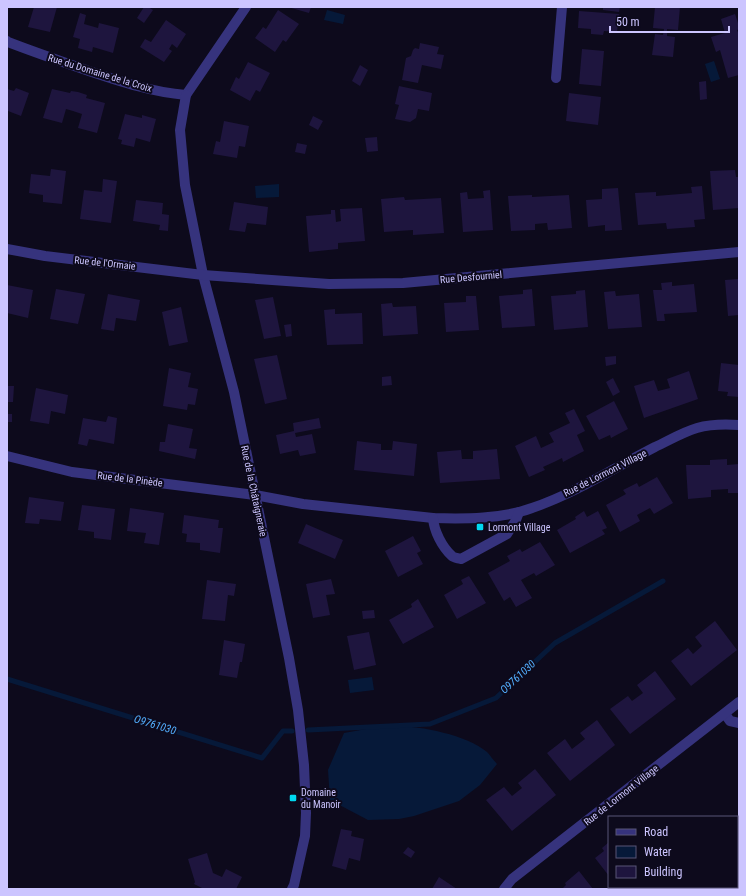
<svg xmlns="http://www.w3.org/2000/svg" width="746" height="896" font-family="'Roboto Condensed',sans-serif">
<rect width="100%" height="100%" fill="#0d0a1c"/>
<!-- water -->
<g fill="#061939">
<polygon points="327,10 345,15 343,24 324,20"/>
<polygon points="714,61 720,79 711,82 705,64"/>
<polygon points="279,184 279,197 256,198 255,186"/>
<polygon points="372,677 374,690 350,693 348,680"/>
<path d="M395,726C421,726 467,735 487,752C490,755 493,760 497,764L480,785L459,801L414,816L399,819L368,820L330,800L328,770L344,733L366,729Z"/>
</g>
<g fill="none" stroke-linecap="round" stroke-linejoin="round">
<!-- stream -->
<g stroke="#061939" stroke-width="5">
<polyline points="7,679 262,758 283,731 292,731"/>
<polyline points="308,730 430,724 496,698 555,643 663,581"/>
</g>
</g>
<!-- building -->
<g fill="#1e153e">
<polygon points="34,7 57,7 50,32 28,27"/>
<polygon points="144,7 148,7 153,10 144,23 137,18"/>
<polygon points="288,7 311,7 309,13"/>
<polygon points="603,7 620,7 619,12 603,10"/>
<polygon points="655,7 680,7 678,30 667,29 667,36 675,37 673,57 652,55 655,34 663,35 664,29 653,28"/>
<polygon points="278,10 299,24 286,42 283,40 275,52 255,38 263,27 266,29"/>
<polygon points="579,11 619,14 617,32 604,31 603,35 591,34 591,29 578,28"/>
<polygon points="80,13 86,15 84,24 98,28 99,23 119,28 113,53 93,47 92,52 78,48 80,39 73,37"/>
<polygon points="735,14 739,26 739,29 737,30 739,35 739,75 728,78 720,50 716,52 711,37 725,33 721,19"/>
<polygon points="166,20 186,34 177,48 172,44 169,49 172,51 164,62 140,47 145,39 151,42"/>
<polygon points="420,43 439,47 437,54 444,55 441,69 422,65 418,83 402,80 406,58 411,56 413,50 415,48 419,49"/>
<polygon points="582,49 604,51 601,86 579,84"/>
<polygon points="248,62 270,73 260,92 256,90 250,101 230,90 236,77 239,79"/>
<polygon points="360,65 368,70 360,86 352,81"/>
<polygon points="706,81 707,99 700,100 699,82"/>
<polygon points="399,86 432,93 429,111 418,109 416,118 410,122 395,119 399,105 395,104"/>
<polygon points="16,88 29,93 21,116 8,111 7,114 7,89 14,91"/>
<polygon points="52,89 70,93 71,91 78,92 87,95 86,98 105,103 97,133 78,128 82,114 73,111 66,109 62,123 43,118"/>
<polygon points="569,93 601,97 598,125 566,121"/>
<polygon points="125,114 142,118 142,115 156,119 150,142 136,138 134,147 121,144 122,140 118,139"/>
<polygon points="313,116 323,121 318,130 309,125"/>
<polygon points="224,121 249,126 245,147 239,146 237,158 213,154 216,141 220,142"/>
<polygon points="377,137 378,151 367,152 365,138"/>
<polygon points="297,143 307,145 305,154 295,152"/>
<polygon points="51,169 66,171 62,204 43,202 43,195 29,193 31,174 50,176"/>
<polygon points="735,170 736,177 739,177 739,208 713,210 710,171"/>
<polygon points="103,179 117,181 111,223 80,219 84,190 102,192"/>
<polygon points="702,186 705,219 694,220 695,227 667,229 666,223 638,225 635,193 656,192 656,196 692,193 691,187"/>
<polygon points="618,188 622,230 605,231 605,225 588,227 586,200 602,199 602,189"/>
<polygon points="490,190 493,230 463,232 460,193 467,192 468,199 484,198 483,191"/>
<polygon points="532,195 532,197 569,195 572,228 548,230 547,223 535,224 535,230 511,231 508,196"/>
<polygon points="404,197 405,200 441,198 444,233 413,235 413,230 384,232 381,199"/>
<polygon points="136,200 163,203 162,214 169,215 168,231 159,230 160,225 133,221"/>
<polygon points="234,202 268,207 266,225 247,223 245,232 229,230"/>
<polygon points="362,208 365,241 338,243 338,249 309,252 306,216 331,214 331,210 335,210 336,222 341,221 340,209"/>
<polygon points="739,279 739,315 728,316 725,280"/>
<polygon points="672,282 672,286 694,284 697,312 664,314 665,321 657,321 653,290 662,290 661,283"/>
<polygon points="7,285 33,290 28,318 7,313"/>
<polygon points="56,289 85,294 78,324 50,319"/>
<polygon points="532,289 535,326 502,328 499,296 523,294 523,290"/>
<polygon points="585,290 588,327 554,330 551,296 576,294 576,291"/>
<polygon points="615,291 616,296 639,294 642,327 608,329 604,292"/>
<polygon points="108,294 140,300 136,321 116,318 114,331 101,329"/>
<polygon points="466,296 476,296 479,330 446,332 444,303 466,302"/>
<polygon points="273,297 281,336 264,339 255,300"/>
<polygon points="392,303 393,307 416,306 418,334 383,336 381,304"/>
<polygon points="181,307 188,342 169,346 162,312"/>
<polygon points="335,309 335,314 362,313 363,344 327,345 324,310"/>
<polygon points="291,324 292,336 286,337 284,325"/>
<polygon points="277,355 287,399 265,404 254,359"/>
<polygon points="616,356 616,364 606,366 605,357"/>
<polygon points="721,363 739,365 739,397 727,396 728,392 718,391"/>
<polygon points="169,368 191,373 188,387 198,389 195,405 188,404 187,410 163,406"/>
<polygon points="689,371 698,399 644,418 634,386 654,380 658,391 670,388 667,379"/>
<polygon points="391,376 392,385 382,386 382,377"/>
<polygon points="613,378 620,392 613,396 606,382"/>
<polygon points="7,386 14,386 13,402 7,402"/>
<polygon points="36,388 68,395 65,414 51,411 49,424 30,421"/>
<polygon points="614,401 628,429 611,438 610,435 599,440 586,416"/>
<polygon points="574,409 585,431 577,435 584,451 563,462 562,458 554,462 543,467 545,470 529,477 515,446 536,436 541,448 554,442 549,433 570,423 565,413"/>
<rect x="7" y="414" width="5" height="8"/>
<polygon points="108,416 117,418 114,444 89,439 87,446 78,444 83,418 106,422"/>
<polygon points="319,418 321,428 295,433 296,437 312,434 316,453 300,456 298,450 280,454 276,435 294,431 293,423"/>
<polygon points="168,424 193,429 189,448 197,449 195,459 159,451 160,442 165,442"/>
<polygon points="357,441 381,444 381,450 392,450 393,441 417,444 414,476 354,470"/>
<polygon points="497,449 500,479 440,483 437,452 461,450 462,459 473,459 473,451"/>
<polygon points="727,459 727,465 739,464 739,493 728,493 728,489 711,490 711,497 688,499 686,465 710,465 710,460"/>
<polygon points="657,477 673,503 654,514 650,508 637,515 640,521 620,532 606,505 626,494 623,490 637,483 639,487"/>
<polygon points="29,497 64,502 61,521 40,519 39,524 25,523"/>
<polygon points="82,505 115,509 111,540 94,538 94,532 78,530"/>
<polygon points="130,508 164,513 159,545 144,543 146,533 127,531"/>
<polygon points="584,511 587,517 598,511 607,528 602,530 605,534 570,553 557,530 576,519 575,517"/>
<polygon points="184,515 219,520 218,528 223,528 220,553 200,550 200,543 186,542 187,534 182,533"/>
<polygon points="306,524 343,540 335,559 298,543"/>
<polygon points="413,536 421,551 417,553 423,564 398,577 385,551"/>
<polygon points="540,542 555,565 536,576 534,573 521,580 532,598 516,607 510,597 504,601 488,573 510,561 507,556 520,549 522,552"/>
<polygon points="469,576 486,603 457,619 444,595 463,584 461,580"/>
<polygon points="331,579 335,594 326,595 330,615 313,618 306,584"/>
<polygon points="207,580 236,584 234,596 228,595 225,621 202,619"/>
<polygon points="418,599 434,627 403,644 389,620 412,607 411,604"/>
<polygon points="374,610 375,618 363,619 362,611"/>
<polygon points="715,621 737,650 691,686 671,661 688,648 693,654 702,646 695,637"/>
<polygon points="369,632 376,665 354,670 347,636"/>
<polygon points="224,640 245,644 242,662 240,662 237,678 219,675"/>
<polygon points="655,671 676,699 630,734 610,709 628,696 632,701 643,693 637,685"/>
<polygon points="597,720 615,745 570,781 547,753 565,739 572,749 585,739 580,733"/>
<polygon points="535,769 556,795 512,831 486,800 504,787 512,796 522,788 518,783"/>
<polygon points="341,829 352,831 351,836 364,839 360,861 349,858 346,870 332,866"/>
<polygon points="609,842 609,876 595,858 604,851 602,848"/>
<polygon points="408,847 415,852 411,858 403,853"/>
<polygon points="207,853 213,873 222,877 226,869 242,877 236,889 204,889 194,884 195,882 188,859"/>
<polygon points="579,871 593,889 562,889 566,885 565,883"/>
<polygon points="439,877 457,889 432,889"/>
</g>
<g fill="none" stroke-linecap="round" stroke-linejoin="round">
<!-- street -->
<g stroke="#36337d" stroke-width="10">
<path d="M7,41L8,42C34,52 60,61 86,70C119,81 151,92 186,95L246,7"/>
<polyline points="556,78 562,7"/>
<polyline points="186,95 180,130 185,185 203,275 234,392 289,658 298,710 304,765 306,813 305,836 294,885 292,889"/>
<polyline points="7,249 45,256 203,275 329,284 403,283 739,252"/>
<path d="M7,456L72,472L255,495L303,504L433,518C464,519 503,519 532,508C576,493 614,468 655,447C668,441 683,432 697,428C711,424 725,424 739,425"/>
<path d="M433,518C434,531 442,547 452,556C454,558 458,558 461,559L507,534L516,520L519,512"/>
<polyline points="725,714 730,721 739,723"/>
<polyline points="504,889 512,879 739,702"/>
</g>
</g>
<!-- markers -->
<g fill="#00d8f0" stroke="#0d0a1c" stroke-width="1.5">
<rect x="476" y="523" width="8" height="8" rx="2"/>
<rect x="289" y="794" width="8" height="8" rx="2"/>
</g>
<g text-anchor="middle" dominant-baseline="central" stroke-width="4" stroke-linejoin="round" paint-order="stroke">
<!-- street labels -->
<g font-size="10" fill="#ccc5ff" stroke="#0d0a1c">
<text transform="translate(100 73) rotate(17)">Rue du Domaine de la Croix</text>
<text transform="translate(105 263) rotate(6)">Rue de l'Ormaie</text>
<text transform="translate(471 277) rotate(-5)">Rue Desfourniel</text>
<text transform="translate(605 473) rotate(-27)">Rue de Lormont Village</text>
<text transform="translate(130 479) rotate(7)">Rue de la Pinède</text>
<text transform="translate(254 491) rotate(78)">Rue de la Châtaigneraie</text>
<text transform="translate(621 795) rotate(-38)">Rue de Lormont Village</text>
</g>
<!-- poi labels -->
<g font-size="10" fill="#ccc5ff" stroke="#0d0a1c" text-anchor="start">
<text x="488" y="527">Lormont Village</text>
<text x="301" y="792">Domaine<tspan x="301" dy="12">du Manoir</tspan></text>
</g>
<!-- water labels -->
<g font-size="11" font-style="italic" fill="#53afff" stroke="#0d0a1c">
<text transform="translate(518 677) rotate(-43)">O9761030</text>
<text transform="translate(155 725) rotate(17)">O9761030</text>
</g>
</g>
<!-- border -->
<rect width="746" height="896" fill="none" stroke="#ccc5ff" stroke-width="16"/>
<!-- legend -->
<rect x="608" y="816" width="130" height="72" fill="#0d0a1c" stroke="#595577"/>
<rect x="616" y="829" width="20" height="6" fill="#36337d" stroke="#595577"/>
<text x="644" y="836" font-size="12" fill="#ccc5ff">Road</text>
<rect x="616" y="846" width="20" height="12" fill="#061939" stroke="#595577"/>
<text x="644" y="856" font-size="12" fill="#ccc5ff">Water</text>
<rect x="616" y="866" width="20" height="12" fill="#1e153e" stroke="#595577"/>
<text x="644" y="876" font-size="12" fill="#ccc5ff">Building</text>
<!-- scale -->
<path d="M610 26v6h119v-6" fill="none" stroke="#ccc5ff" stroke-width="2"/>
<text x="616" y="26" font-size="12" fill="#ccc5ff" stroke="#0d0a1c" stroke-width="3" paint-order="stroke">50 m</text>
</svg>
